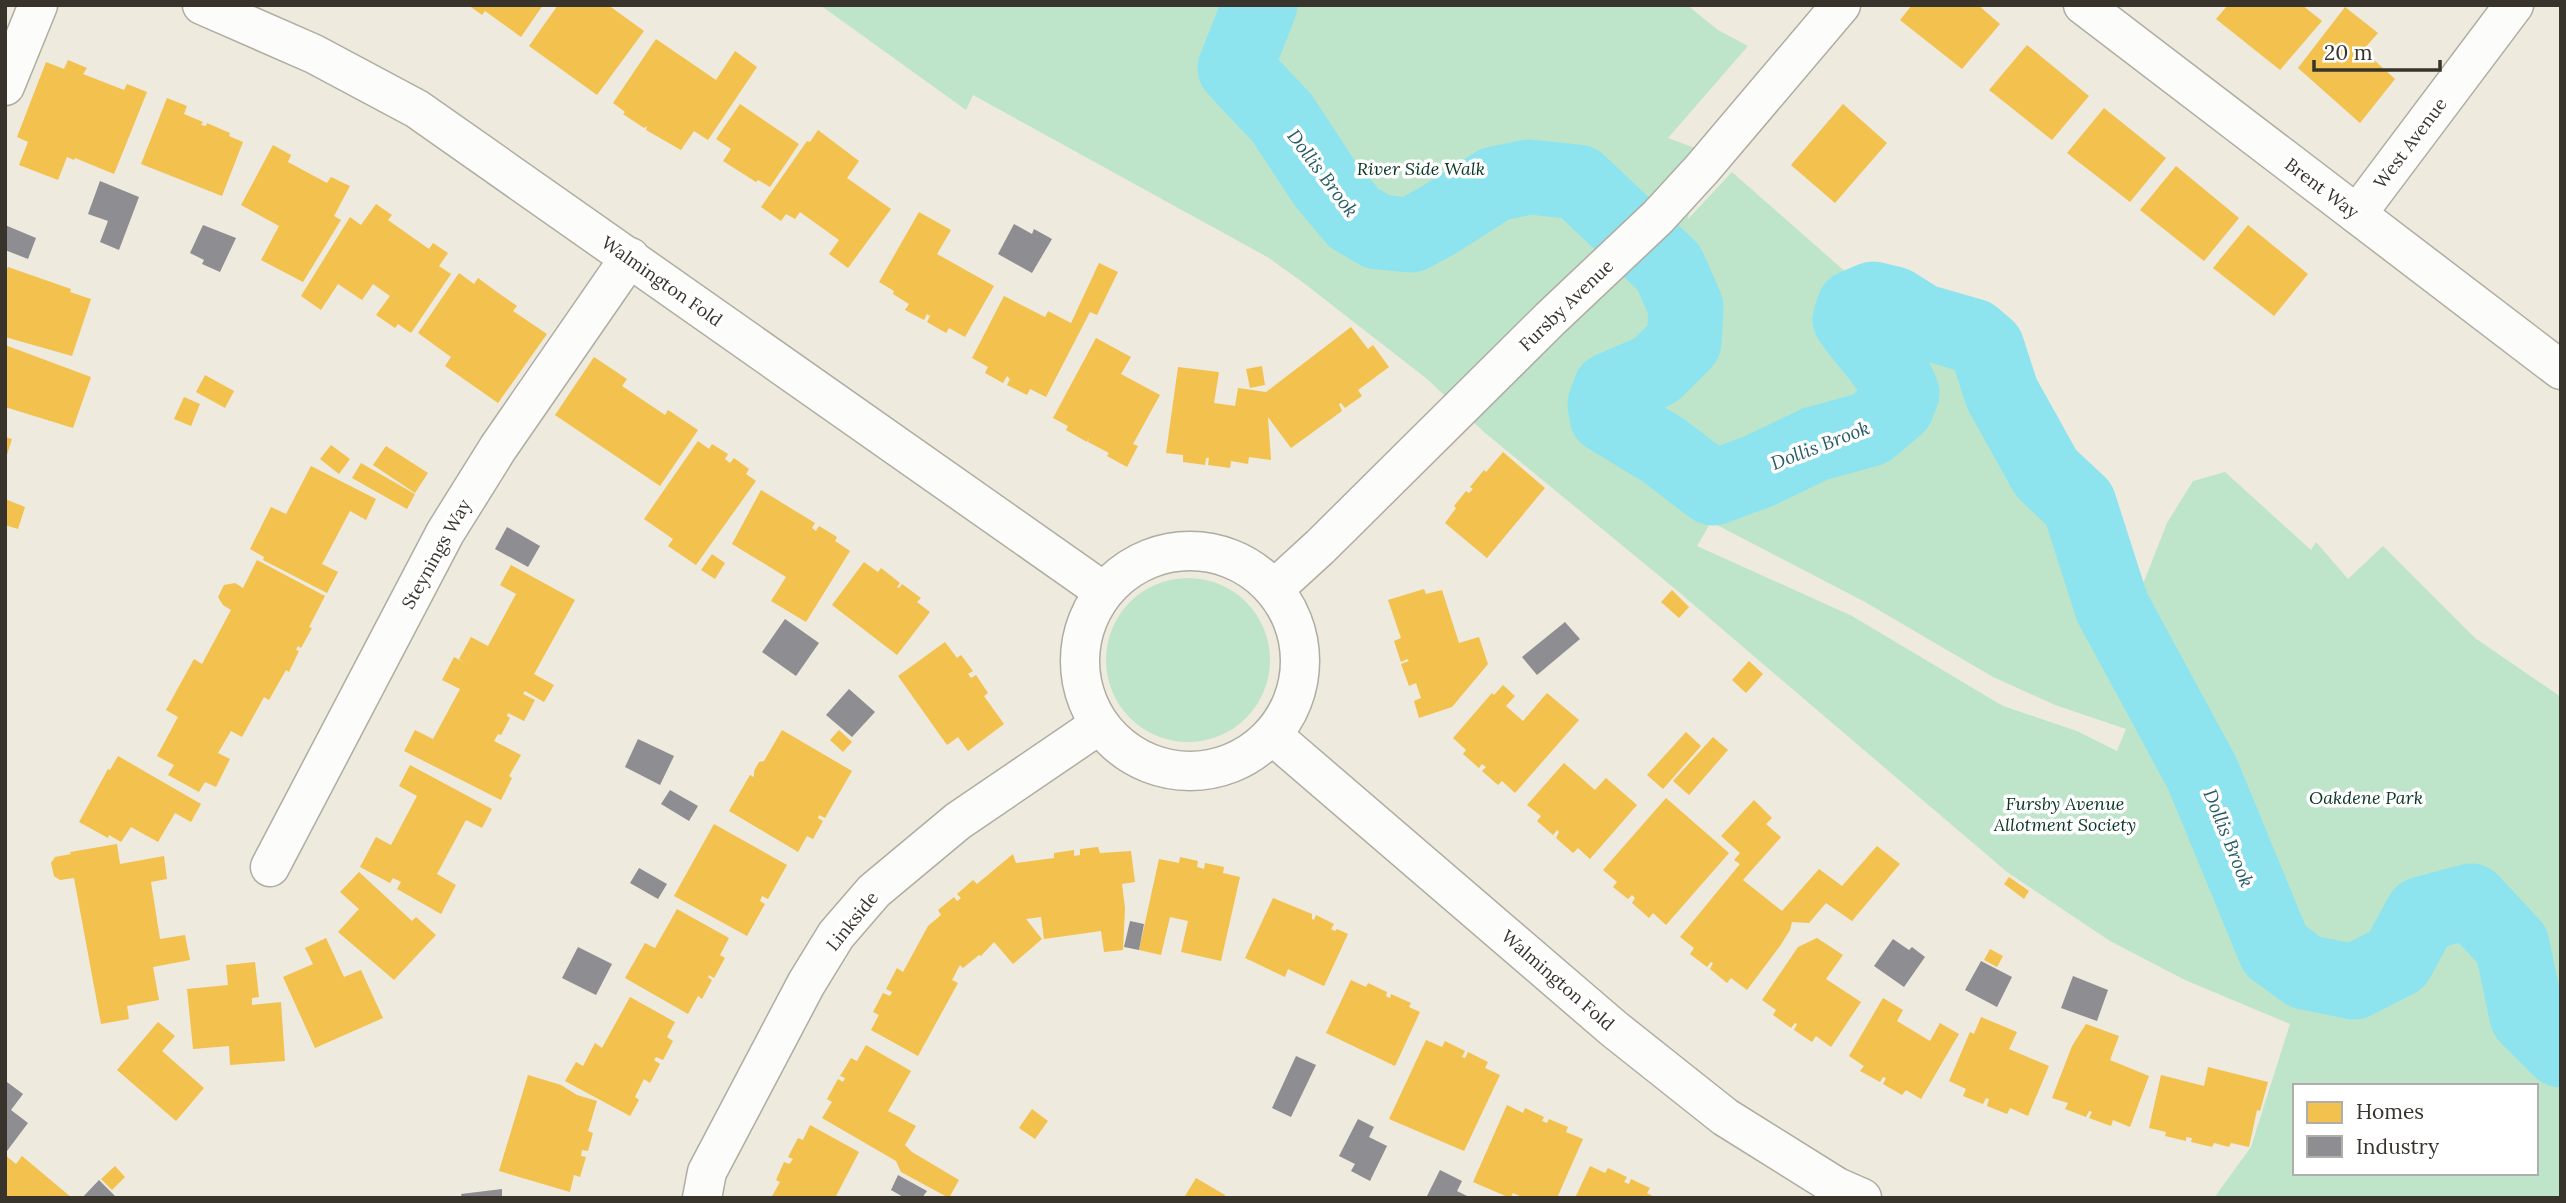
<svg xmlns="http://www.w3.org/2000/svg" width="2566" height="1203" font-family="Lora,serif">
<rect width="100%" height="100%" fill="#eeeadd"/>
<!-- green -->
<g fill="#bee5ca" fill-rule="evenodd">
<path d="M820,5H1687L1718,30L1748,46L1668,138L1698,149L1688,219L1732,172L1865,289L1893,285L1925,308C1936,305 1946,309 1957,312C2019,329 1985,349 2009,389C2023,412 2042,433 2057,454L2050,464L2089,496L2101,547L2115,582L2128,591L2143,584L2167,523L2193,481L2225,472L2311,550L2316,542L2348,579L2383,546L2475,638L2561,697V1198H2214L2251,1147L2290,1024L2185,980L2110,941L2007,872L1674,588L1484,432L1427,379L1305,284L1269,258L973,95L966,110ZM1711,522L1865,602L1993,677L2055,705L2126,729L2117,751L2077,731L2003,706L1852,616L1697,546ZM2295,1086H2536V1173H2295Z"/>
<circle cx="1188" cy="660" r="82"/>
</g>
<!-- homes -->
<g fill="#f2c14e">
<polygon points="468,5 543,5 521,37 485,11 482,15"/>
<polygon points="558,5 608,5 644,31 597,95 529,46"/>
<polygon points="1912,5 1978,5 2000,24 1962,69 1900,20"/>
<polygon points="2228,5 2302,5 2322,21 2280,70 2216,19"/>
<polygon points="2345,7 2378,33 2363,50 2395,79 2360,123 2298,68"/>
<polygon points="656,39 716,80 735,51 757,67 708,140 694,131 681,150 646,130 647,126 644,128 623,114 625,112 613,103"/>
<polygon points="2027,45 2089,96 2052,140 1989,90"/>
<polygon points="68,60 87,68 83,74 124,90 127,84 147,92 114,174 75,158 74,160 67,157 58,180 19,165 28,142 17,137 46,62 64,69"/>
<polygon points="167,98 187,106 184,114 203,122 201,125 206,126 207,123 230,133 229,136 243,142 222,196 141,164"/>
<polygon points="740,104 799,144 770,187 758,180 756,182 723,161 731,149 716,139"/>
<polygon points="1843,104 1887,143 1835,203 1791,165"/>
<polygon points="2104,108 2166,158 2130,202 2067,153"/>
<polygon points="818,130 859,161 847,178 891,209 848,268 829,254 839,240 800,212 795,219 786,214 781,221 761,207 807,141 810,142"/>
<polygon points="273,145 291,155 288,162 327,183 331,177 350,186 334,216 341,220 303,282 261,260 279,226 241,205"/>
<polygon points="2176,166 2239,218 2204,261 2140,210"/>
<polygon points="376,204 392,215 388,220 429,249 433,243 448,253 439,266 451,274 411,333 398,324 395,328 376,315 390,296 373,284 362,300 338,284 321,310 301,296 350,217 361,225"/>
<polygon points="919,212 951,230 937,254 994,286 965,337 949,328 946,333 927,322 930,316 927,314 924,320 905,310 909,304 893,294 894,291 879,282"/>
<polygon points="2248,225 2308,274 2274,316 2213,268"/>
<polygon points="1099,263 1118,272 1097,315 1090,312 1046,397 1030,389 1027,395 1007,385 1010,379 1007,376 1003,383 985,373 988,367 972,358 1004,296 1045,317 1048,311 1071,323"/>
<polygon points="8,267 71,289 70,292 91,299 72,356 5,337 5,274"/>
<polygon points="459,273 474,284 478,278 497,292 517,306 513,311 547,334 498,403 445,366 451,357 418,333"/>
<polygon points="1351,327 1368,349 1373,345 1389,367 1358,390 1362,396 1345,408 1341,403 1339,404 1342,411 1291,448 1268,417 1271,460 1249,457 1248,464 1231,461 1230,468 1208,465 1209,458 1206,458 1205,465 1183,462 1183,455 1166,453 1178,367 1219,372 1214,403 1235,406 1238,388 1266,392"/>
<polygon points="1096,338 1131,357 1121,374 1160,395 1133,444 1138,446 1127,467 1107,456 1109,453 1088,442 1089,437 1087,442 1066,430 1068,426 1053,418"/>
<polygon points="5,345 91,377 73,428 5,407"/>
<polygon points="594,357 627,379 622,386 665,415 668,410 698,430 660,486 555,415"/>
<polygon points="1262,366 1265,385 1250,388 1246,369"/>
<polygon points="205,375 234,391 225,408 196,392"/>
<polygon points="184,397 200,404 191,426 174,419"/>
<polygon points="5,437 12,439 6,458 5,458"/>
<polygon points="698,441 709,449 712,444 728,454 725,459 730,463 734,458 749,469 746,474 756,481 696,565 668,546 673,539 644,519"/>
<polygon points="331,445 350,459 339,474 320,459"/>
<polygon points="386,446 428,473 415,493 373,465"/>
<polygon points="1503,452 1545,488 1487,558 1445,523 1456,508 1454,506 1466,491 1469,493 1473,489 1470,487 1484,470 1486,472"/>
<polygon points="361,463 415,494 407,509 352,478"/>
<polygon points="311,466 376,499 366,520 350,511 322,564 338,572 327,593 263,560 264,557 250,549 271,507 286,514"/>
<polygon points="761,490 815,523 812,528 816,531 819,526 837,537 835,541 850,551 806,622 771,601 786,577 732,544"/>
<polygon points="5,499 25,507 18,529 5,525"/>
<polygon points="712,554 725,563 715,579 701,570"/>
<polygon points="257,560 325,596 309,627 312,628 301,648 298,646 296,650 299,651 289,672 286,670 269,700 264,697 242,737 231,731 218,753 230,759 216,787 205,782 199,792 168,775 174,765 157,756 178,717 166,710 194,659 202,664 231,610 223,605 218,597 224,585 235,583 243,588"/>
<polygon points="864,562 878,572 881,568 900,583 897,587 899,588 902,584 921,598 917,602 930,612 897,655 832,605"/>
<polygon points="511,565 575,600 534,674 554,685 544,702 525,691 523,694 535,700 524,721 508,713 507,716 510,718 501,735 498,734 494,741 521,755 509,776 512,778 501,800 404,751 415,730 433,739 460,689 442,680 454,657 465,663 459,659 471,637 488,646 516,594 500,585"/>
<polygon points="1424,589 1426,594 1442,590 1459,643 1479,637 1488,664 1452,707 1419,718 1414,701 1421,698 1416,683 1409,686 1401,664 1409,661 1407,659 1401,662 1394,641 1401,638 1388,600"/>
<polygon points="1672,590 1689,607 1679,618 1661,602"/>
<polygon points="945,642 957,658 961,655 973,671 968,674 971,678 976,675 988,693 984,696 1004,724 968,751 958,737 947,745 898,676"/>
<polygon points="1749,661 1763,674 1746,693 1732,680"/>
<polygon points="1503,685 1515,696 1506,706 1523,721 1547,693 1579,720 1515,793 1502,781 1498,785 1482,771 1486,767 1482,764 1479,768 1463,754 1466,750 1453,738 1492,693 1494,695"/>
<polygon points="782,730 852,771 825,818 819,815 818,818 823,821 813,839 807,836 798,852 729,811 750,775 754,777 754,771 759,762 764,761"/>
<polygon points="839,730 852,742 843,752 830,740"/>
<polygon points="1686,732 1701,746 1663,789 1647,775"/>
<polygon points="1713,737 1728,750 1689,795 1673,781"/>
<polygon points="118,756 201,804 191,822 175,813 158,842 131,827 121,842 109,835 108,838 79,822 108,769 110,770"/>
<polygon points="1564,763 1595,790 1606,778 1637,805 1590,859 1578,848 1573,853 1556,838 1559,832 1557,830 1553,835 1537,821 1541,816 1527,805"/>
<polygon points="410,765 492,809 482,828 466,820 437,874 456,885 441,914 397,889 401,882 393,878 390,883 360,867 376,837 391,845 417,796 399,786"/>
<polygon points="1666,798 1729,853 1666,925 1653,913 1649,918 1632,903 1635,898 1632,895 1628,899 1613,887 1617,882 1603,870"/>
<polygon points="1754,800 1772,818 1766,824 1781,837 1743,880 1782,911 1819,869 1842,886 1877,846 1900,864 1852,921 1826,903 1809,923 1792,922 1790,930 1780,946 1747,990 1731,978 1727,983 1710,969 1713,963 1711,962 1707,967 1690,954 1694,948 1680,937 1740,864 1734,860 1740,853 1721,836"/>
<polygon points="714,824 787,865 768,899 762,896 760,901 765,904 747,936 674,896"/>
<polygon points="117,844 120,864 164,856 167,879 151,882 160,939 185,935 190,960 153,967 159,1000 127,1006 129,1019 101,1024 74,878 60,880 54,876 51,863 55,857 71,854 70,852"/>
<polygon points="1098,847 1100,853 1131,851 1135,882 1122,884 1125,908 1123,950 1104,952 1101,931 1044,939 1041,917 1026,919 1042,939 1013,964 994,942 981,956 979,955 963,968 960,965 952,980 958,983 918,1056 871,1030 879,1015 873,1012 883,993 890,996 892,992 886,989 897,968 903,972 928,926 941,915 938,910 954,897 957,901 961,898 957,894 973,880 977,884 1013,854 1016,863 1054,858 1054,853 1074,850 1074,856 1080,855 1080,849"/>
<polygon points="1180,857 1198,861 1197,867 1204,869 1205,863 1224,867 1223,873 1240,877 1221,961 1181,952 1188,921 1170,917 1161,955 1139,950 1159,859 1179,863"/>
<polygon points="359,872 412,921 416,917 436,935 394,980 338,932 359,909 340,892"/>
<polygon points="2009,877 2029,891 2024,899 2004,884"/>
<polygon points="1273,898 1312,914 1312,919 1314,920 1316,915 1334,924 1331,929 1335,931 1337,929 1348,934 1324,986 1288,969 1285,977 1245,958"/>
<polygon points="677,909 729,938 720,955 725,958 714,978 709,975 708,977 712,980 702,999 698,996 688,1014 625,978 645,943 655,948"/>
<polygon points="326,938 344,977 361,970 383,1018 315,1048 283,977 313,964 305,948"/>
<polygon points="1817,938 1843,955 1826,979 1861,1002 1831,1047 1816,1036 1812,1042 1794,1030 1797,1024 1795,1023 1791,1028 1773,1015 1776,1010 1762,1000 1798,947"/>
<polygon points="1990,949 2003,956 1997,967 1984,960"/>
<polygon points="255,962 259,997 252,998 252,1005 281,1002 285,1061 230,1065 229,1046 193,1049 187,989 228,985 226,965"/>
<polygon points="1351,980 1366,987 1368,983 1387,992 1386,996 1390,998 1391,994 1411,1003 1409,1007 1420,1012 1395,1066 1326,1033"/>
<polygon points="630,997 675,1022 667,1037 673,1041 663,1060 656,1057 654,1060 660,1064 650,1083 644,1079 635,1097 639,1100 630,1116 565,1081 576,1062 583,1066 595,1043 602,1048"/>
<polygon points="1883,998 1903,1010 1897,1021 1930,1041 1940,1023 1959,1034 1921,1099 1906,1090 1902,1095 1883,1084 1886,1078 1883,1077 1880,1082 1860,1071 1864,1066 1849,1056"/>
<polygon points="1981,1017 2017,1032 2009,1049 2049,1066 2028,1116 2010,1108 2007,1114 1987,1106 1989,1099 1986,1098 1983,1104 1963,1096 1966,1089 1949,1081 1970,1032 1974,1034"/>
<polygon points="158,1022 175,1036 162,1051 204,1088 176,1121 117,1070"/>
<polygon points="2086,1024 2119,1036 2110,1060 2149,1076 2130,1127 2113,1120 2111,1126 2089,1118 2092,1112 2089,1111 2086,1117 2065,1109 2068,1103 2052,1098 2072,1046"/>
<polygon points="1426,1040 1442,1047 1445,1041 1465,1051 1462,1057 1465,1058 1468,1052 1488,1062 1485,1068 1500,1075 1464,1151 1389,1119"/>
<polygon points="866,1045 911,1071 888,1111 916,1126 905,1145 912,1152 959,1180 949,1198 901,1172 896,1161 822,1118 832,1102 827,1099 838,1079 843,1082 845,1078 840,1076 851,1058 857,1061"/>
<polygon points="2208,1067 2268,1082 2260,1111 2257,1110 2249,1147 2231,1143 2229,1147 2214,1143 2212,1147 2191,1142 2192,1138 2186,1137 2186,1141 2165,1136 2166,1132 2149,1128 2161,1075 2204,1086"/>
<polygon points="528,1075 561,1085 577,1095 597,1101 588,1131 593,1133 588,1151 582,1150 581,1156 586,1157 580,1177 574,1175 570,1192 499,1171"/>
<polygon points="1507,1105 1523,1113 1525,1108 1544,1117 1542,1121 1547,1123 1549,1119 1568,1127 1566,1132 1583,1139 1557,1198 1524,1198 1513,1193 1510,1198 1473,1182"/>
<polygon points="1032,1109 1048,1121 1035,1139 1019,1128"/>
<polygon points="810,1125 859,1152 835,1198 771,1198 780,1182 776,1180 784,1162 789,1164 791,1162 793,1159 788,1157 798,1138 803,1140"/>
<polygon points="5,1155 16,1164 22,1156 72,1198 5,1198"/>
<polygon points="115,1166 125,1177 112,1190 101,1179"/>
<polygon points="1590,1166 1605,1173 1608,1168 1627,1177 1624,1182 1629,1184 1631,1179 1650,1188 1647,1193 1656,1198 1575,1198"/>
<polygon points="1196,1178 1225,1195 1224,1198 1185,1196"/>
</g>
<!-- industry -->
<g fill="#8d8d92">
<polygon points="100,181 139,197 119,250 100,242 108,221 88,214"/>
<polygon points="1014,224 1032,234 1034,229 1052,239 1032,273 998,254"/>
<polygon points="5,225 36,238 28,259 5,250"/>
<polygon points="203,225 236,238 220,272 202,264 204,260 190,253"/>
<polygon points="507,527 540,546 528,567 495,549"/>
<polygon points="785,619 819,643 796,676 762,652"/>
<polygon points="1565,622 1580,639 1537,675 1522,657"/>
<polygon points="849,689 875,712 852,737 826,715"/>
<polygon points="638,739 674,756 660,785 625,767"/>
<polygon points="670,790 698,806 689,821 661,804"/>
<polygon points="639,868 667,884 658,899 630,883"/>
<polygon points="1130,921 1144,924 1139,950 1124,947"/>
<polygon points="1893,939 1909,950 1912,947 1925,957 1904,987 1874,966"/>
<polygon points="578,947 612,964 596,995 562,978"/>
<polygon points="1981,961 2012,977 1997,1007 1965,990"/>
<polygon points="2073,976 2108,990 2097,1021 2061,1008"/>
<polygon points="1296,1056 1316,1065 1291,1117 1272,1108"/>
<polygon points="7,1082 23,1094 11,1110 28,1123 7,1151"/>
<polygon points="1358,1119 1374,1127 1369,1137 1387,1146 1370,1181 1351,1171 1355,1164 1339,1156"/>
<polygon points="1440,1170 1462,1181 1457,1191 1471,1198 1426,1198"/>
<polygon points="898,1175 927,1191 922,1198 905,1198 891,1190"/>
<polygon points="99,1180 117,1198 82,1198"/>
<polygon points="502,1189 502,1198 462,1198 461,1194"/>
</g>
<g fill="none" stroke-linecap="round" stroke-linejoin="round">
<!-- river -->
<path stroke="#8de4ee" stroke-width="75" d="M1260,5L1235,68L1282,118L1324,182L1354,218L1378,232L1411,235L1437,221L1495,184L1529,177L1578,182L1669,268L1686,307L1684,342L1656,370L1610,390L1605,404L1607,416L1663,450L1713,488L1759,471L1815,444L1870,429L1897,406L1902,393C1892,366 1866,344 1850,319L1854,307L1873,299L1894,304L1921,321L1973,336L1987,348L2002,394L2046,473L2079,504L2112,607L2202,773L2275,950L2305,972L2354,982L2397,960L2422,914L2471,901L2512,945L2527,1016L2561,1050"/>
<defs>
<g id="minor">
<polyline points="202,5 314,54 417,109 1103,591"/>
<polyline points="2083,5 2561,370"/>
<polyline points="5,86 38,5"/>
<polyline points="2357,214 2514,5"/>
<circle cx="1190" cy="661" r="110"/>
<polyline points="1274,589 1320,547 1550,319 1658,217 1702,169 1841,5"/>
<polyline points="1272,735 1613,1028 1725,1117 1837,1187 1862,1198"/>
<polyline points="270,867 445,533 498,448 630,257"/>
<polyline points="702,1198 707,1172 806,984 836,935 874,891 958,821 1099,725"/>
</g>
</defs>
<!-- minor casing -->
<use href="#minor" stroke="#afaca2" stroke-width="41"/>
<!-- minor -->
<use href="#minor" stroke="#fcfcfa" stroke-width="38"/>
</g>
<g text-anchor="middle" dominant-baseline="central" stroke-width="7" stroke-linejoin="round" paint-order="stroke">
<!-- street labels -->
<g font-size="18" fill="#38342b" stroke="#fff">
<text transform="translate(2410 143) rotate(-53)">West Avenue</text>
<text transform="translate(2322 188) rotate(37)">Brent Way</text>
<text transform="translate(662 281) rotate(35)">Walmington Fold</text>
<text transform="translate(1566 305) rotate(-44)">Fursby Avenue</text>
<text transform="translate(436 554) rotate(-61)">Steynings Way</text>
<text transform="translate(852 921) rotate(-51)">Linkside</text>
<text transform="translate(1558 980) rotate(41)">Walmington Fold</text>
</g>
<!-- park labels -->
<g font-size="18" font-style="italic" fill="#093523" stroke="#fff">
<text x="1421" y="168">River Side Walk</text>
<text x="2366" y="797">Oakdene Park</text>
<text x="2065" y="803">Fursby Avenue<tspan x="2065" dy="21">Allotment Society</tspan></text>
</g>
<!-- water labels -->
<g font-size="19" font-style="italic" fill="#285d65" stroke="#fff">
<text transform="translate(1323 173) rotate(53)">Dollis Brook</text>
<text transform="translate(1820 445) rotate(-21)">Dollis Brook</text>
<text transform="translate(2229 838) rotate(68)">Dollis Brook</text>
</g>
</g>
<!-- border -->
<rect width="2566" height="1203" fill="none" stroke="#38342b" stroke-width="14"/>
<!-- legend -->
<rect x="2293" y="1084" width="245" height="91" fill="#ffffff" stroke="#afaeaa" stroke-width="2"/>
<rect x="2307" y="1102" width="35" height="21" fill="#f2c14e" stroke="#afaeaa" stroke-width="2"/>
<text x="2356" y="1119" font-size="21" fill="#38342b">Homes</text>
<rect x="2307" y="1136" width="35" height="21" fill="#8d8d92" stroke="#afaeaa" stroke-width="2"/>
<text x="2356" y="1154" font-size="21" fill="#38342b">Industry</text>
<!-- scale -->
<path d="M2314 60v10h126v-10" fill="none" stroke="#38342b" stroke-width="3.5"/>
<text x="2324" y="60" font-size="21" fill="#38342b" stroke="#ffffff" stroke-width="5" paint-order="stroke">20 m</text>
</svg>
